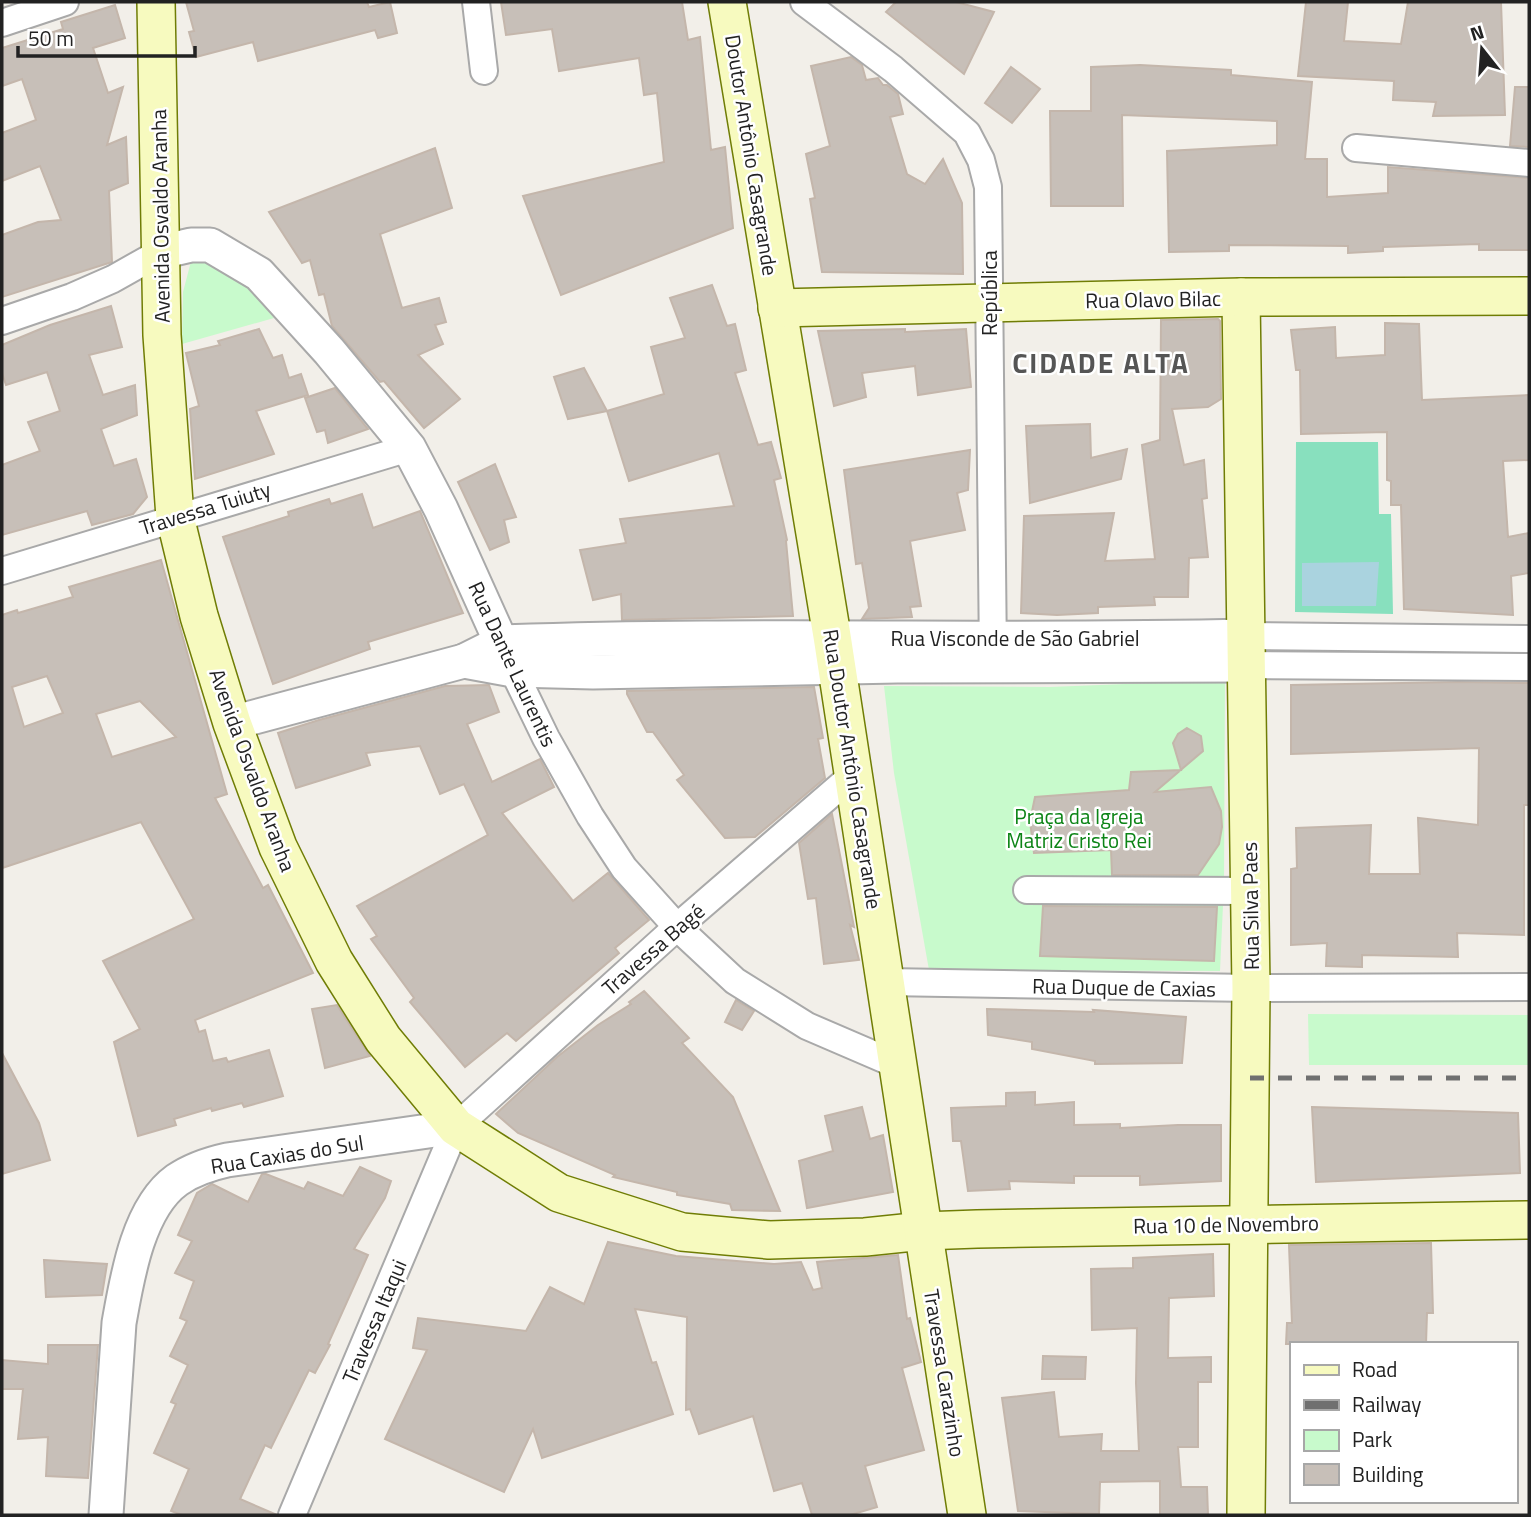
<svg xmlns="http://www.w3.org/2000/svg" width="1531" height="1517" font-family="'Titillium Web',sans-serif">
<rect width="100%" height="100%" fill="#f2efe9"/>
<!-- park -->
<g fill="#c8facc">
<polygon points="194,250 240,277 274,318 182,344 183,292"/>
<polygon points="1225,680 1224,883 1220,971 929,970 894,773 884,686 1050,687"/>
<polygon points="1308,1014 1529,1015 1529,1065 1309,1065"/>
</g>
<!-- pitch -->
<polygon fill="#88e0be" points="1296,442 1378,442 1379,514 1391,514 1393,614 1295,612"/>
<!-- water -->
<polygon fill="#aad3df" points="1379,562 1376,606 1302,606 1302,563"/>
<!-- building -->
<g fill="#c7bfb8" stroke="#c4b6ab" stroke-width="2" fill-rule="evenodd">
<polygon points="186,2 367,2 369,7 390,2 397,33 378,38 375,30 258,61 253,42 196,57 189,32 194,31"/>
<polygon points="501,2 682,2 688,40 700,37 711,150 725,147 733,228 561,295 523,196 664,162 657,93 644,95 639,58 559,71 552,29 506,35"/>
<polygon points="896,2 956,2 994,12 964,74 886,12"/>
<polygon points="1306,2 1348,2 1344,41 1401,44 1408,2 1501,2 1505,115 1433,116 1436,102 1393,100 1394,81 1298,76"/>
<polygon points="115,5 125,38 93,48 108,93 123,87 107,145 126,137 128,183 109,191 112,262 2,297 2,235 38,222 61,220 40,166 2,181 2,133 36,120 22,79 2,86 2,48 63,29 61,22"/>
<polygon points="851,57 862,65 866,80 878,78 883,85 887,85 898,94 903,114 890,117 907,174 925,184 943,159 962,203 963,274 822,272 810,199 815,198 806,154 830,146 811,66"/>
<polygon points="1140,65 1231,70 1231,75 1312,82 1305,159 1327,159 1327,197 1388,193 1388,167 1529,178 1529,250 1479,250 1479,244 1383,247 1383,251 1348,253 1348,246 1229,245 1229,251 1169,252 1167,151 1277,145 1277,121 1122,115 1123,206 1051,206 1050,111 1091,111 1091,67"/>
<polygon points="1011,67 1040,89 1012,123 985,103"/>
<polygon points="1515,87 1529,87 1529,147 1510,146"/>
<polygon points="435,148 452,208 380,234 402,308 439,298 446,322 435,325 443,344 418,355 460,399 424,428 384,381 380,382 332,326 324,294 319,295 310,260 302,263 269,212"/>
<polygon points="712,285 727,326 735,324 746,370 735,373 758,445 771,442 781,478 774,480 787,540 786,541 793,616 622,620 621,594 593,600 580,550 626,543 620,519 734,506 719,453 629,481 607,411 664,394 651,347 685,338 670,298"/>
<polygon points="111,306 122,347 89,355 103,395 135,385 137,415 101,429 114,466 136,459 147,497 133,514 92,525 87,511 2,535 2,465 40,451 28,422 60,411 47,372 6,385 2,373 2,345 50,325"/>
<polygon points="1218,319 1220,321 1221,399 1208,407 1172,409 1184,465 1204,460 1207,498 1202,499 1208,557 1189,558 1188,597 1154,597 1155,605 1098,607 1098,613 1057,615 1021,613 1024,516 1114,513 1105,561 1155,559 1142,445 1160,440 1161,320"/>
<polygon points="1385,323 1419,324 1422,400 1529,395 1529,460 1503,461 1508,537 1529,533 1529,573 1511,576 1513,615 1404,609 1401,505 1391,505 1391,481 1387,480 1387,432 1301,434 1300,370 1296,370 1291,330 1335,327 1336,358 1385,355"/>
<polygon points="259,329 273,358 282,355 289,378 301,374 308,395 256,411 274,454 195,479 190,409 199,406 186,353 220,345 218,341"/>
<polygon points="905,329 905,332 966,329 971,387 918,395 915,366 862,373 866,397 834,406 818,331"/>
<polygon points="584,368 607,411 568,419 554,377"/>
<polygon points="335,388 368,429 328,443 325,430 317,432 305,398"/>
<polygon points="1090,424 1091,458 1127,449 1121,479 1030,503 1026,426"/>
<polygon points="970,450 968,490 957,493 965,530 910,541 921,606 910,607 912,617 862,619 869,608 862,563 856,564 844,470"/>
<polygon points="495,464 516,517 504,520 509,542 490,550 458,482"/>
<polygon points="362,494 373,528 420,511 463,613 368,642 370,649 273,684 223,537 289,516 288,512 329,499 331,504"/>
<path d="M161,560L227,794L215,798L263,888L268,885L313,973L195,1020L199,1032L205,1030L213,1061L226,1058L228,1062L269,1050L283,1096L244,1107L242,1103L212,1111L211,1108L174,1119L176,1125L138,1136L114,1042L140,1029L103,961L194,919L141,822L2,868V615L17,610L18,613L73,597L69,587ZM47,676L63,713L24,727L12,687ZM140,701L176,737L112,757L96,714Z"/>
<polygon points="1458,682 1529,683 1529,805 1524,805 1524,935 1457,933 1458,957 1362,955 1362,967 1326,966 1327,943 1291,945 1291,869 1297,868 1296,828 1371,825 1369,874 1420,874 1418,818 1478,825 1479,748 1291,754 1291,685"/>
<polygon points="489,685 499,712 467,724 492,782 540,759 554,787 502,813 573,901 608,873 649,920 615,948 619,953 516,1041 507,1033 465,1067 410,1002 414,998 371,939 377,936 357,906 488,835 464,784 440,794 420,746 366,753 370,765 296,788 278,733 319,720 445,686"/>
<polygon points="814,687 823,738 818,739 825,778 755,837 725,838 677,780 684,775 653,732 647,732 627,694 627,691"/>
<polygon points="1187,728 1201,736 1203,751 1155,792 1211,787 1221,811 1222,827 1219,844 1198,875 1112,875 1111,850 1034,853 1030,821 1035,797 1129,790 1131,772 1181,770 1173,743 1178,734"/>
<polygon points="832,814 854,927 850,925 859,960 824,964 816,898 808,899 799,843"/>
<polygon points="1043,906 1217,907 1214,961 1040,956"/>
<polygon points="644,991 689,1038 682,1043 733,1097 780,1211 732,1210 730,1204 677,1195 677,1192 613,1177 615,1175 518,1133 496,1114 557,1057 598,1025 631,1004 629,1002"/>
<polygon points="736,1000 754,1011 742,1030 725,1022"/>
<polygon points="337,1005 370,1056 325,1068 312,1009"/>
<polygon points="987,1009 1094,1012 1093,1010 1186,1017 1182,1063 1095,1064 1095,1061 1032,1049 1032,1042 988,1035"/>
<polygon points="2,1053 39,1123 50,1160 2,1174"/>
<polygon points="1035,1092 1035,1105 1074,1102 1074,1125 1120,1124 1120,1128 1178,1125 1221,1125 1221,1181 1140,1185 1140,1176 1074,1176 1074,1183 1009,1181 1010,1189 968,1191 961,1141 953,1141 951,1108 1006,1106 1006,1093"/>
<polygon points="862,1107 870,1139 883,1135 893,1192 807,1208 799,1161 833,1151 825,1116"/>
<polygon points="1312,1107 1518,1113 1520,1173 1316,1182"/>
<polygon points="360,1167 391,1181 385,1198 354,1249 368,1255 328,1344 330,1345 315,1373 309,1370 271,1448 265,1445 240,1499 277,1515 182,1515 171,1511 189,1469 154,1453 176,1404 171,1402 188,1365 170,1356 187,1321 180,1318 194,1281 175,1273 192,1241 178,1235 197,1193 212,1184 248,1202 262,1174 266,1174 304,1189 308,1182 343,1196"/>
<polygon points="608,1242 676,1256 774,1264 801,1262 813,1290 822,1288 817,1262 898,1255 907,1319 910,1318 921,1362 902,1368 924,1450 865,1466 877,1507 850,1515 812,1515 802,1483 774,1491 753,1416 699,1434 690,1409 686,1410 687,1317 635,1309 652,1363 656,1362 673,1414 542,1458 533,1429 504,1492 385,1439 427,1350 413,1348 418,1318 526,1331 550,1287 584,1304"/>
<polygon points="1431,1243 1433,1313 1427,1313 1426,1344 1286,1344 1287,1323 1292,1323 1289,1245"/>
<polygon points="1213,1254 1214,1296 1169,1298 1168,1358 1211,1357 1211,1382 1198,1382 1198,1447 1178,1447 1181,1487 1207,1487 1208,1515 1160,1515 1160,1481 1100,1482 1099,1514 1018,1511 1002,1398 1054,1392 1059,1437 1102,1434 1101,1451 1139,1451 1136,1383 1137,1328 1092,1330 1091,1269 1133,1268 1133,1258"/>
<polygon points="44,1260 107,1264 102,1295 46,1297"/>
<polygon points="48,1345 98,1345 88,1478 46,1476 48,1437 18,1439 23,1389 2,1389 2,1360 48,1364"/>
<polygon points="1043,1356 1086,1357 1085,1379 1042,1379"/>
</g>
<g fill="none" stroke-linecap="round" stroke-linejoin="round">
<defs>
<g id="minor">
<polyline points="476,2 484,71"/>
<polyline points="804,2 893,69 967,133 981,160 988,187 993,658"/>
<polyline points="2,23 65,2"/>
<polyline points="1356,148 1529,163"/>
<polyline points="2,321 72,297 113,279 161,252"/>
<polyline points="2,571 409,448"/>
<polyline points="1246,636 1529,639"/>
<polyline points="1247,665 1529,667"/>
<polyline points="513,670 546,738 590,816 624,868 677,927 735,981 807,1026 900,1066"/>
<polyline points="1027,890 1250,891"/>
<polyline points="886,982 1251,988 1529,987"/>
<polyline points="292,1515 456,1127 677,927 853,775"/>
</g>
<g id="tertiary">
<polyline points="161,252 191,245 210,245 259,274 329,351 409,448 441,509 509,660"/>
<polyline points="464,661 513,670 593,672 897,666 1247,665"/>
<path d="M232,723L464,661L502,642C750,633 998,642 1246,636"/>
<path d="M106,1515L119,1323C127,1278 138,1208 177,1180C193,1169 209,1164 227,1160L456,1127"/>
</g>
<g id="secondary">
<polyline points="156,2 162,335 175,517 199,616 232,723 278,847 334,961 383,1039 456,1127 559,1193 682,1232 769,1240 865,1237 923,1231 977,1229 1529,1220"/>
<polyline points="727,2 832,636 967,1515"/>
<polyline points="1241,297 1251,988 1246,1515"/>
<polyline points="777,308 1241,297 1529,296"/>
</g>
</defs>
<!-- minor casing -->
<use href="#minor" stroke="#a9a9a9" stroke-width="30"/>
<!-- tertiary casing -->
<use href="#tertiary" stroke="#a9a9a9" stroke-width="37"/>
<!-- secondary casing -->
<use href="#secondary" stroke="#707d05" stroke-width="40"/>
<!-- minor -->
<use href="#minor" stroke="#fff" stroke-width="26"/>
<!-- tertiary -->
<use href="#tertiary" stroke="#fff" stroke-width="33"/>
<!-- secondary -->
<use href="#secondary" stroke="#f7fabf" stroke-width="37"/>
<!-- rail -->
<polyline stroke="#707070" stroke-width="5" stroke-dasharray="14 14" stroke-linecap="butt" points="1250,1078 1529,1078"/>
</g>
<g text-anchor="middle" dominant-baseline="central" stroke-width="5" stroke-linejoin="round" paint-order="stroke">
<!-- street labels -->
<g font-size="21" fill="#222" stroke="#fff">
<text transform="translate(752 155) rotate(81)">Doutor Antônio Casagrande</text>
<text transform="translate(160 216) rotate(-91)">Avenida Osvaldo Aranha</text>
<text transform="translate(989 293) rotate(-90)">República</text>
<text transform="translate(1153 299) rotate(-1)">Rua Olavo Bilac</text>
<text transform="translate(205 508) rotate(-17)">Travessa Tuiuty</text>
<text x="1015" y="638">Rua Visconde de São Gabriel</text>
<text transform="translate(513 664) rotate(65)">Rua Dante Laurentis</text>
<text transform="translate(853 769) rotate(81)">Rua Doutor Antônio Casagrande</text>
<text transform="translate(253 770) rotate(70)">Avenida Osvaldo Aranha</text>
<text transform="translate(1250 906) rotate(-91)">Rua Silva Paes</text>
<text transform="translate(653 949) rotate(-41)">Travessa Bagé</text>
<text transform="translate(1124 987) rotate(1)">Rua Duque de Caxias</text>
<text transform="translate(287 1154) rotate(-9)">Rua Caxias do Sul</text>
<text transform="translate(1226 1224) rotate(-1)">Rua 10 de Novembro</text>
<text transform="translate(374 1321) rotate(-67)">Travessa Itaqui</text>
<text transform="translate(945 1373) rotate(81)">Travessa Carazinho</text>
</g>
<!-- park labels -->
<g font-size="21" fill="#0c8416" stroke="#fff">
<text x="1079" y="816">Praça da Igreja<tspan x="1079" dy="24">Matriz Cristo Rei</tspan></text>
</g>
<!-- district labels -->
<g font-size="28" font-weight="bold" letter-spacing="2" fill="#555" stroke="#fff">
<text x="1101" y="362">CIDADE ALTA</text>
</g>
</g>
<!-- border -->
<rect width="1531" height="1517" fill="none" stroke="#222222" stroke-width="7"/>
<!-- legend -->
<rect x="1290" y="1342" width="228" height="161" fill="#ffffff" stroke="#a7a7a7" stroke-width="2"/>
<rect x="1304" y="1365" width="35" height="10" fill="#f7fabf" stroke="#a7a7a7" stroke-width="2"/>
<text x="1352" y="1377" font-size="21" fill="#222222">Road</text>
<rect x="1304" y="1400" width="35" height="10" fill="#707070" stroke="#a7a7a7" stroke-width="2"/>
<text x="1352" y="1412" font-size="21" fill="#222222">Railway</text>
<rect x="1304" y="1430" width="35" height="21" fill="#c8facc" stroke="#a7a7a7" stroke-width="2"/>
<text x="1352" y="1447" font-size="21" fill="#222222">Park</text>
<rect x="1304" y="1464" width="35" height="21" fill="#c7bfb8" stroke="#a7a7a7" stroke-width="2"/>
<text x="1352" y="1482" font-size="21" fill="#222222">Building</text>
<!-- north arrow -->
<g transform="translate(1482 49) rotate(343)" stroke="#ffffff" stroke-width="5" paint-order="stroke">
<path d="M0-5L12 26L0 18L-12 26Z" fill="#222222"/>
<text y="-10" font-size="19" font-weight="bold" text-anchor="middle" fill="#222222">N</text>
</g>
<!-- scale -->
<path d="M18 46v10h177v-10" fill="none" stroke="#222222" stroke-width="3.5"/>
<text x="28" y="46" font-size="21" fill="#222222" stroke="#ffffff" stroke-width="5" paint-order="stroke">50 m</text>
</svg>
